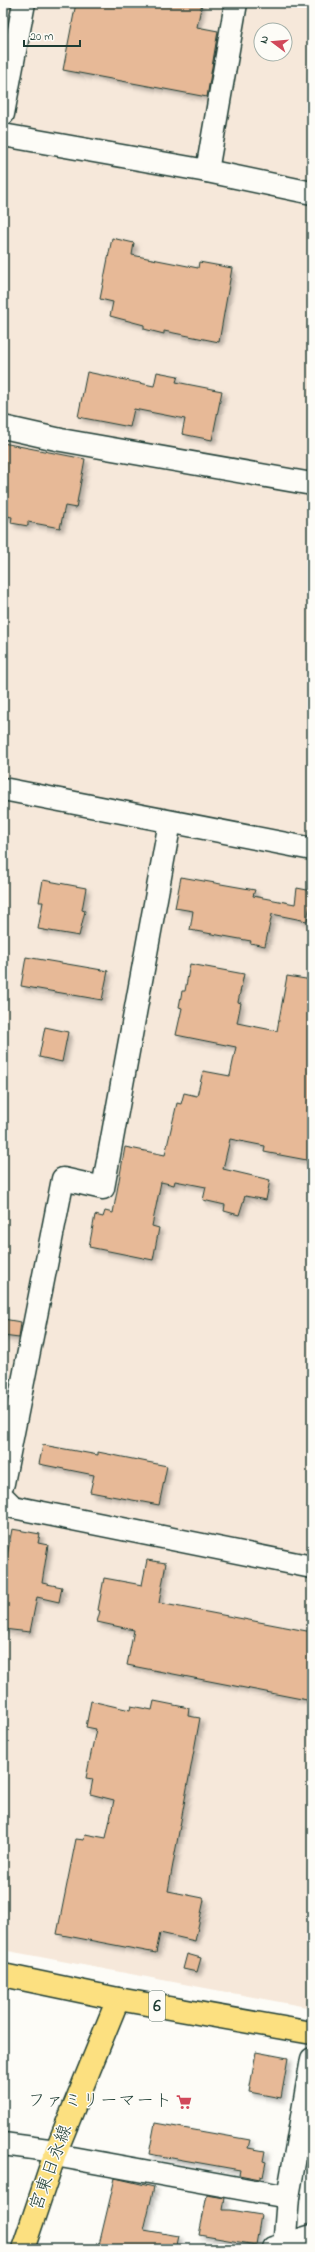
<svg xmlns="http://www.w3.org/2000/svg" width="315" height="2252" font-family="'Indie Flower','Klee One',sans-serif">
<defs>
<filter id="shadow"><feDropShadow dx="3.5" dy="3.5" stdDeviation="2" flood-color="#0004"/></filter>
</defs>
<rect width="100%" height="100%" fill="#fdfcf7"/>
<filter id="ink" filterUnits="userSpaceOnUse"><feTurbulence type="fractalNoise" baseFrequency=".025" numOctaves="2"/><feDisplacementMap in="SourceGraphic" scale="8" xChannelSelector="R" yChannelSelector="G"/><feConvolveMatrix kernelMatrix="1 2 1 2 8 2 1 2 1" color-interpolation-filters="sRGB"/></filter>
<g filter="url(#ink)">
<!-- built -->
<path fill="#f6e8da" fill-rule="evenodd" d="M3,3H312V2008L3,1950ZM261,30H285V54H261Z"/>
<!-- building -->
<g fill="#e7b997" stroke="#1f3d34" filter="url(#shadow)">
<polygon points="76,3 202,3 197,27 218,31 207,97 63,70"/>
<polygon points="112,238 134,243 132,255 198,268 199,262 232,268 219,342 164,331 164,334 144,329 144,325 110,316 113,302 100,299"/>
<polygon points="87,372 154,386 157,372 178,376 176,382 222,391 212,440 182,434 185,419 134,409 130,427 78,417"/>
<polygon points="3,443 85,459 76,508 65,506 60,528 28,522 28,526 11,523 12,517 3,515"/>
<polygon points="181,877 255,890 253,896 295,904 297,888 312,891 307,921 272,914 265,946 250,943 251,941 190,930 193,911 175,908"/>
<polygon points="43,880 86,888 82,910 85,911 79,936 38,929 43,902 39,902"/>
<polygon points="26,957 108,971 102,1000 21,986"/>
<polygon points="190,964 244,974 238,1002 241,1003 237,1023 277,1031 287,976 312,980 312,1161 264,1152 265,1146 230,1139 223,1169 270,1180 266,1200 245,1196 239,1215 224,1211 225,1205 203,1200 206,1187 175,1181 174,1185 161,1182 152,1226 159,1228 153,1260 89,1247 95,1215 103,1217 105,1211 113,1213 125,1147 165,1155 177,1103 181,1104 184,1093 197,1096 203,1071 230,1076 236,1047 176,1035 182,1008 179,1007 182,991 185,991"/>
<polygon points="45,1027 68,1032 62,1062 39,1057"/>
<polygon points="3,1319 21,1322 19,1338 3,1336"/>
<polygon points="43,1445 98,1455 98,1452 167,1466 159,1505 90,1492 94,1475 39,1464"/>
<polygon points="12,1529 40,1534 38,1543 48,1545 42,1583 62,1587 59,1602 37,1597 30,1632 3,1629 3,1556 7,1556"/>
<polygon points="147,1560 166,1563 159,1603 312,1632 312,1701 127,1665 134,1630 97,1622 100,1611 98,1610 104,1578 142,1585"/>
<polygon points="91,1701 130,1710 131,1706 152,1710 154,1701 189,1708 188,1716 200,1718 168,1891 203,1898 204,1900 195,1941 160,1933 156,1953 57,1934 76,1839 84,1840 85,1834 106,1838 114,1800 90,1794 93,1779 86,1778 96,1729 86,1727"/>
<polygon points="187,1954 201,1958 197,1972 183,1969"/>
<polygon points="256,2052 288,2058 281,2098 249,2092"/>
<polygon points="155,2123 250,2140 248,2148 265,2151 263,2161 266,2162 263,2177 260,2176 260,2179 239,2175 240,2170 149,2154"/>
<polygon points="115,2178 154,2187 144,2230 179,2236 176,2249 98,2249"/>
<polygon points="207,2195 225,2198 223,2210 231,2210 261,2215 256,2245 199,2235"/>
</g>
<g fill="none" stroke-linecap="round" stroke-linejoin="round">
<defs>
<g id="minor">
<polyline points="3,114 24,3"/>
<polyline points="3,135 207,171 312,193"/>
<polyline points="207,171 236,3"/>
<polyline points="3,427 61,440 312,484"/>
<polyline points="3,789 312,849"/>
<polyline points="3,1483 63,1179 103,1188 170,822"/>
<polyline points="3,1497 13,1507 312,1567"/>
<polyline points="3,2144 56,2151"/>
<polyline points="55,2155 288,2197"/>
<polyline points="273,2248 312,2236"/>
<polyline points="284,2249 288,2197 312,2059"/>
</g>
<g id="major">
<polyline points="3,1975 118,1999 312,2033"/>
<polyline points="23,2249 56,2151 118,1999"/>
</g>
</defs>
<!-- minor casing -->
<use href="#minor" stroke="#1f3d34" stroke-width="25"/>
<!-- major casing -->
<use href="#major" stroke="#1f3d34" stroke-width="25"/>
<!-- minor -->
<use href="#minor" stroke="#fdfcf7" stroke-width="22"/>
<!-- major -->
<use href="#major" stroke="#fce080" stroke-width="22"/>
</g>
</g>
<!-- icons -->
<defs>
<symbol id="supermarket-bare" viewBox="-9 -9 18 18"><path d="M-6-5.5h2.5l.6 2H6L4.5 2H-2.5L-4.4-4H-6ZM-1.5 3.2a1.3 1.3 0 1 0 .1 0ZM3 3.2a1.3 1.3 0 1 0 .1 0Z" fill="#d1495b" stroke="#fdfcf7" stroke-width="2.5" paint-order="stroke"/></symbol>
</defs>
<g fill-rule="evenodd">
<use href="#supermarket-bare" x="173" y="2091" width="22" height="22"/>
</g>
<g text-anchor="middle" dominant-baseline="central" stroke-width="3" stroke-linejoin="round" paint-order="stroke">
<!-- shield labels -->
<rect fill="#fdfcf7" stroke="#62766e" stroke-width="1" x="149" y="1991" width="16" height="30" rx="3"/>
<g font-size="17" font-weight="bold" fill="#1f3d34">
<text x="157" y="2006">6</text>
</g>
<!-- poi labels -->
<g font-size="18" fill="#1f3d34" stroke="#fdfcf7" text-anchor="end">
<text x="172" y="2102">ファミリーマート</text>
</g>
<!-- street labels -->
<g font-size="18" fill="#1f3d34" stroke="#fdfcf7">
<text transform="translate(52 2168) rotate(-70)">宮東日永線</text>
</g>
</g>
<!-- margin -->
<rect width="315" height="2252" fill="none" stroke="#fdfcf7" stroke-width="16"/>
<rect x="8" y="8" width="299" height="2236" fill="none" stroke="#1f3d34" stroke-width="1.5" filter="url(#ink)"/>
<!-- north arrow -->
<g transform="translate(273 42) rotate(286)"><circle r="19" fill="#fdfcf7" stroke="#a4b0a9"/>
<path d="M0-3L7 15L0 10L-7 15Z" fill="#d1495b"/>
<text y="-6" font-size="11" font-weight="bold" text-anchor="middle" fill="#1f3d34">N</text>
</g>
<!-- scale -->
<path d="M24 40v6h56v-6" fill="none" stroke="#1f3d34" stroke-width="2"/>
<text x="30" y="40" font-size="12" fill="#1f3d34" stroke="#fdfcf7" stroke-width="3" paint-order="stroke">20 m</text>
</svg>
